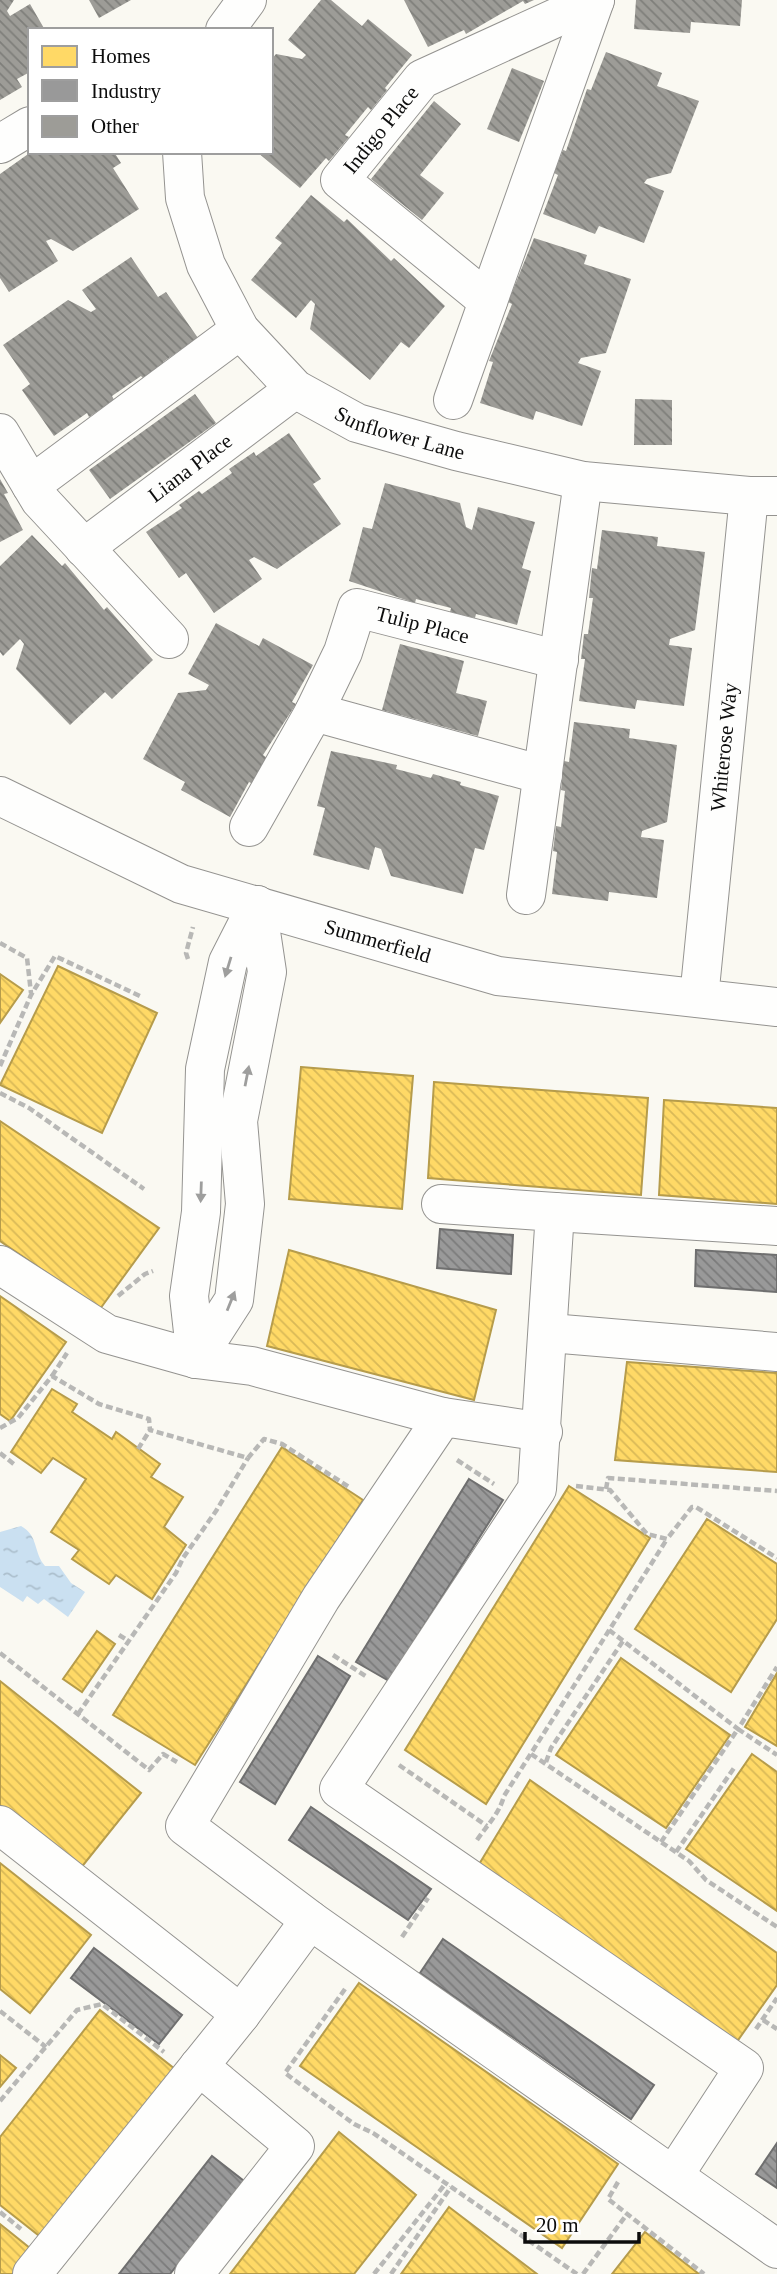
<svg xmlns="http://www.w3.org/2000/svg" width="777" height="2274" font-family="Georgia,serif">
<defs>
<pattern id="water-ripples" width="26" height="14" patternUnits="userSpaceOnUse" patternTransform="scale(1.75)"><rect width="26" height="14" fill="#cae0f1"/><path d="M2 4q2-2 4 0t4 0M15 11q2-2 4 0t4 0" fill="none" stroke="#acbfcd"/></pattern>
<pattern id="homes-back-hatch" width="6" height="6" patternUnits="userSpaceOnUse" patternTransform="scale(1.75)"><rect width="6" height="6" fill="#ffd966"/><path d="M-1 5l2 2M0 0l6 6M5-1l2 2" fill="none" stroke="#d9b957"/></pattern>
<pattern id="industry-back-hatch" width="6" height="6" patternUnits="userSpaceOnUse" patternTransform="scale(1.75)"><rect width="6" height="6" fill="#999"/><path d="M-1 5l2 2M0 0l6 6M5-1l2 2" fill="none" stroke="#7b7b7b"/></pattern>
<pattern id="building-back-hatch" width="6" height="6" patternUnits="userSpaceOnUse" patternTransform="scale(1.75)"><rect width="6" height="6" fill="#9d9c97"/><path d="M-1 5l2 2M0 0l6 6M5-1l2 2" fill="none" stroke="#7e7e7a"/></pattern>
</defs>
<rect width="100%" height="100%" fill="#faf9f2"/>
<!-- water -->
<path fill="url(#water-ripples)" d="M21,1526C39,1536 33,1552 45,1566H59L71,1583L85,1592L68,1617L44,1599L38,1604L27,1596L23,1602L0,1587V1532Z"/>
<!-- homes -->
<g fill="url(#homes-back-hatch)" stroke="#b69c4b" stroke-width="2">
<polygon points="58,966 157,1013 102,1133 0,1085"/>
<polygon points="0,974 23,990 0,1023"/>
<polygon points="301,1067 413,1076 402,1209 289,1199"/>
<polygon points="434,1082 648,1098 641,1195 428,1178"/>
<polygon points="664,1100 777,1108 777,1204 659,1195"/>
<polygon points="0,1121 159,1228 100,1309 0,1241"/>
<polygon points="289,1250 496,1310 474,1400 267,1346"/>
<polygon points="0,1296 66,1342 10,1421 0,1414"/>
<polygon points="627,1362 777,1373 777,1472 615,1460"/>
<polygon points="52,1389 77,1404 72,1412 112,1439 116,1432 160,1464 151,1477 183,1497 164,1527 186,1545 152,1599 116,1575 109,1584 72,1559 79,1550 51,1532 86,1479 53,1458 41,1473 11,1452"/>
<polygon points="282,1447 363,1500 195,1765 113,1715"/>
<polygon points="569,1486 650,1538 486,1804 405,1750"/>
<polygon points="707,1519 777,1564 777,1619 731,1692 635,1629"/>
<polygon points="97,1631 115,1644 82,1692 63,1679"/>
<polygon points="621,1658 730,1735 666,1828 556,1755"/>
<polygon points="777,1673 777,1746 745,1727"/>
<polygon points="0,1681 141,1793 80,1869 0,1805"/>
<polygon points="752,1754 777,1772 777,1911 686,1849"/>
<polygon points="530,1780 777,1953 777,1985 736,2043 478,1866"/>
<polygon points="0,1863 91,1935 30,2013 0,1989"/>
<polygon points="359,1983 618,2164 562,2248 300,2066"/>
<polygon points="100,2010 180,2073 47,2242 0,2205 0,2137"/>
<polygon points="0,2055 16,2068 0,2087"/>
<polygon points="339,2132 416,2195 354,2274 230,2274"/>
<polygon points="449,2207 537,2274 401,2274"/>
<polygon points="0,2224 36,2253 19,2274 0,2274"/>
<polygon points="645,2232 699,2274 612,2274"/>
</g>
<!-- industry -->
<g fill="url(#industry-back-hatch)" stroke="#6f6f6f" stroke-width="2">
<polygon points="440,1229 513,1235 511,1274 437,1268"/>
<polygon points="696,1250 777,1255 777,1292 695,1286"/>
<polygon points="469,1479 503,1500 389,1681 356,1662"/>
<polygon points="318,1656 350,1676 275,1804 240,1782"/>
<polygon points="311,1807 431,1889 408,1920 289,1840"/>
<polygon points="443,1939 654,2085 631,2119 420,1973"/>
<polygon points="94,1948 182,2015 159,2044 71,1978"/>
<polygon points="777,2143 777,2188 756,2174"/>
<polygon points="212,2156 244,2181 170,2274 119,2274"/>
</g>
<!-- building -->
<g fill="url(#building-back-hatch)">
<polygon points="0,0 14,0 7,11 10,16 30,4 45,30 30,30 30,72 17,79 22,87 0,100"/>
<polygon points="89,0 131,0 99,18"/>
<polygon points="321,0 331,0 362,26 368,19 412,55 385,88 387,90 371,110 368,107 345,135 349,137 329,161 326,158 300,188 257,152 271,152 271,60 276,54 302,59 306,55 288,40"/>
<polygon points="404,0 534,0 525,4 523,1 466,34 464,30 428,47"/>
<polygon points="636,0 742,0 740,26 691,22 690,33 634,29"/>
<polygon points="606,52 662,73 657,86 699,101 671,173 647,179 644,183 664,191 644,243 599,226 595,234 543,214 558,175 554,173 563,150 566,151 587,89 591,90"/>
<polygon points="512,68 544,81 519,142 487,129"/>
<polygon points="434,101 461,124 420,175 444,193 422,220 371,179"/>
<polygon points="31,152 114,152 121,163 113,168 139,209 73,251 51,239 46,241 58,261 9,292 0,278 0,174"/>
<polygon points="311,195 344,222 347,219 391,261 394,258 445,306 409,348 401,342 370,380 310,329 315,304 311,300 296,318 251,280 282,243 275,238"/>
<polygon points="534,238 587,255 584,264 631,279 606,353 581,358 578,363 601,371 582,426 536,411 533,420 480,403 493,362 489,361 512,304 508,302"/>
<polygon points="131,257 158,297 166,292 198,338 163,362 165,365 144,379 141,376 112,396 114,400 89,417 87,413 54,436 22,390 30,384 3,345 68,300 91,312 96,309 82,290"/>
<polygon points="195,394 216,423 110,499 89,470"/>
<polygon points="635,399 672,400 672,445 634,445"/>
<polygon points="289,433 321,479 313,484 341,524 277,569 254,557 249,560 262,579 214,613 186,573 179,578 146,532 182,508 179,505 199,491 202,494 232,473 229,469 254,452 256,456"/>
<polygon points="0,479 8,493 4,494 23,530 0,542"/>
<polygon points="385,483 460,503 466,527 472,530 478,507 535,522 522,568 531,571 517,625 476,614 475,618 450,612 451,608 416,599 415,603 349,581 363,527 372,529"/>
<polygon points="602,530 658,537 657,546 705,552 695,630 670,639 669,645 692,648 684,706 637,700 635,709 579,701 585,659 581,659 584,634 588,634 593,598 589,598 592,568 597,569"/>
<polygon points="32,535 62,566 65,563 104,610 107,607 153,660 112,699 105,692 70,725 16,669 24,644 20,639 3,656 0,652 0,566"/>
<polygon points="216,623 259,646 263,638 313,665 292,702 296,704 263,755 267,758 253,784 249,782 230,817 181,790 185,782 143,759 178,693 206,690 209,685 188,674"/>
<polygon points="400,644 464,661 456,693 487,701 478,736 382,710"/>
<polygon points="574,722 630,729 629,738 677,745 667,822 642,831 641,837 664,840 657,898 609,892 608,901 552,894 557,852 553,851 556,826 561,827 565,791 561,790 564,761 569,762"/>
<polygon points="331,751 397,765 396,769 431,778 433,774 461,782 460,785 499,796 484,850 475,848 463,894 391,876 381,849 375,847 369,870 313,855 325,808 317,806"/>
</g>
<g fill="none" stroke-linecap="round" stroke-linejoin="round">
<defs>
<g id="minor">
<polyline points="225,30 247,0"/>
<polyline points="0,144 30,126"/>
<path id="s1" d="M182,152L185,198L206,265L240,330L295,389L357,423L456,451L583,481L749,496H777"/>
<path id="s2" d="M488,301L340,180L422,79L595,0"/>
<polyline points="453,400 595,0"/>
<polyline points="0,433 40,500 169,639"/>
<polyline points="31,485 240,330"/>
<path id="s3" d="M84,548L295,389"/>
<path id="s4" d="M543,775L314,712L343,652L357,608L559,660"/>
<path id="s5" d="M0,796L181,884L498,976L777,1007"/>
<polyline points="249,827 314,712"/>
<polyline points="526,895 583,481"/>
<path id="s6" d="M699,998L749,496"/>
<polyline points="441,1204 555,1212 537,1489 339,1789 744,2068 674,2175"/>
<polyline points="555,1212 777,1226"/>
<polyline points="0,1265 107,1334 196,1359 252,1366 443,1417"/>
<polyline points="550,1333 777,1352"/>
<polyline points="196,1359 234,1300 245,1204 238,1121 267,972 257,905"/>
<polyline points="196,1359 189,1296 201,1212 205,1069 228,962 257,905"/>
<polyline points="0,1825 241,2014 32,2274"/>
<polyline points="310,1920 185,1826 321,1598 443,1417 543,1432"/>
<polyline points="241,2014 310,1920 777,2249"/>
<polyline points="194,2274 295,2146 199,2066"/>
</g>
</defs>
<!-- minor casing -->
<use href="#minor" stroke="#949390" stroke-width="40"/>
<!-- path -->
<g stroke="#b8b8b6" stroke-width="4.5" stroke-dasharray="7 3.5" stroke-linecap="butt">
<polyline points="0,943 27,958 31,993"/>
<polyline points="188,959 186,953 193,927"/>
<polyline points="0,1066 31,995 55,956 140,996"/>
<polyline points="0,1093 29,1108 144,1189"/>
<polyline points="118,1296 145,1274 153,1271"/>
<polyline points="52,1376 67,1353"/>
<polyline points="0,1428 18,1418 52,1376 99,1404 149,1419 150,1430 248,1458 264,1439 282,1444 349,1487"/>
<polyline points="138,1449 150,1430"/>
<polyline points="0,1453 15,1465"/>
<polyline points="457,1460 494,1484"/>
<polyline points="576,1486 610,1490 647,1534 667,1539 692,1507 696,1507 777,1558"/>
<polyline points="606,1489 608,1478 777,1491"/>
<polyline points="609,1630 738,1729 777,1667"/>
<polyline points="119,1635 127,1640"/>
<polyline points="0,1653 149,1770 163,1754 177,1762"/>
<polyline points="333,1655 367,1677"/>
<polyline points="78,1714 176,1573 183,1558 216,1511 248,1458"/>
<polyline points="531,1754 689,1861 706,1880 777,1927"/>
<polyline points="546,1762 551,1748 623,1641"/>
<polyline points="399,1765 487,1826"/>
<path d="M477,1840C488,1824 499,1814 504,1796L667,1539"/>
<polyline points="661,1842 738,1729 777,1755"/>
<polyline points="676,1852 734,1768"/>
<polyline points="402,1937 428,1898"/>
<polyline points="345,1989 285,2073 354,2124 373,2133 577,2274"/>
<polyline points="0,2011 46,2047"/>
<polyline points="763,2020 777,2029"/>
<polyline points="756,2029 777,1998"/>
<polyline points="0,2101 77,2010 102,2004 164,2052"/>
<polyline points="618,2182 608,2199 704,2274"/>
<polyline points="0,2212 21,2229"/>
<polyline points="374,2274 446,2183"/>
<polyline points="391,2274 451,2187"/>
<polyline points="583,2274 627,2214"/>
</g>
<!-- minor -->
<use href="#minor" stroke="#fefefd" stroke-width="38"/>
</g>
<!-- one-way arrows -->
<defs><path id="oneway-solid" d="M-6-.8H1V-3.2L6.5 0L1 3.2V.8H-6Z" transform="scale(1.75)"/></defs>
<g fill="#9e9e9d">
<use href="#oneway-solid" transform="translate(228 967) rotate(107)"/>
<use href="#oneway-solid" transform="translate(247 1076) rotate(-79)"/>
<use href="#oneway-solid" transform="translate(201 1192) rotate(92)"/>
<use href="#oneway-solid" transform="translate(231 1301) rotate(-68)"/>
</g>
<g text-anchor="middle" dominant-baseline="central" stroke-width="7" stroke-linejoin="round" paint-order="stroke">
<!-- street labels -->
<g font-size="21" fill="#0d0d0d" stroke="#fff">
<text stroke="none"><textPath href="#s2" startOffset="256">Indigo Place</textPath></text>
<text stroke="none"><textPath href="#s1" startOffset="385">Sunflower Lane</textPath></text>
<text stroke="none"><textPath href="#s3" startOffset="133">Liana Place</textPath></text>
<text stroke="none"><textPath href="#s4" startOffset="418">Tulip Place</textPath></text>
<text stroke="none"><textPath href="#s6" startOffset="252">Whiterose Way</textPath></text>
<text stroke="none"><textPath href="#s5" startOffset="406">Summerfield</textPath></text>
</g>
</g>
<!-- legend -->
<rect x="28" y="28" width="245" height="126" fill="#ffffff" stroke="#9e9e9e" stroke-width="2"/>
<rect x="42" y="46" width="35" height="21" fill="#ffd966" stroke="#9e9e9e" stroke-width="2"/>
<text x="91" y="63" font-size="21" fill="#0d0d0d">Homes</text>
<rect x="42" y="80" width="35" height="21" fill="#999999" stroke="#9e9e9e" stroke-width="2"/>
<text x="91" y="98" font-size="21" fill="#0d0d0d">Industry</text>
<rect x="42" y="116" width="35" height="21" fill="#9d9c97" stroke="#9e9e9e" stroke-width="2"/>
<text x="91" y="133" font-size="21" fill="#0d0d0d">Other</text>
<!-- scale -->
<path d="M525 2232v10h114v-10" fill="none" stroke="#0d0d0d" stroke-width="3.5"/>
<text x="536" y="2232" font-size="21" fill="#0d0d0d" stroke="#ffffff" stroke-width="5" paint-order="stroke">20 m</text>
</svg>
